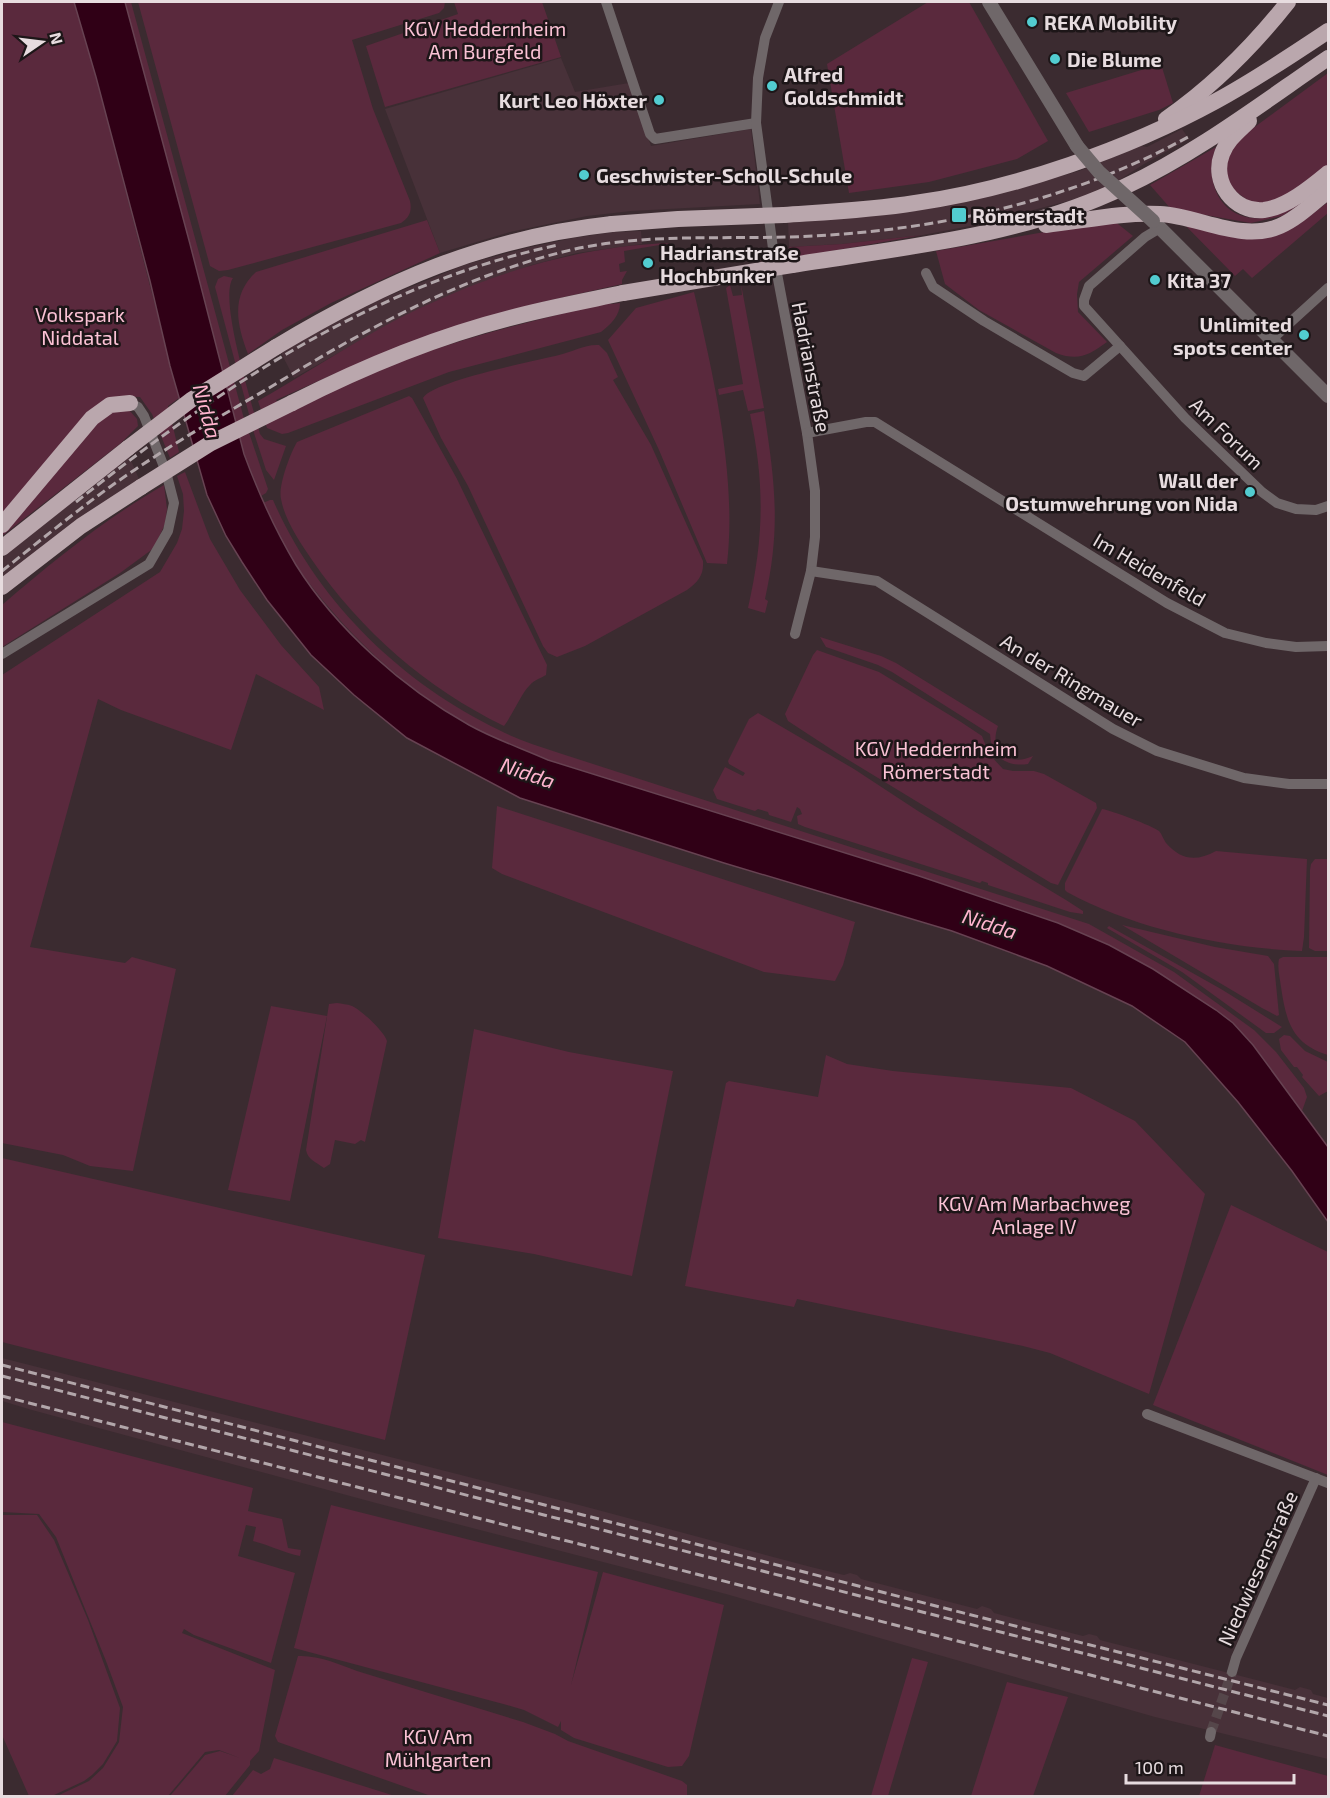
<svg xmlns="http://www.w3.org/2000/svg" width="1330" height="1798" font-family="'Exo 2',sans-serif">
<rect width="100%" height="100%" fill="#3b2b30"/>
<!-- built -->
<g fill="#483139">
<polygon points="561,58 575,92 629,83 651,146 751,129 760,204 631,211 587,216 510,232 440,253 385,109"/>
<polygon points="1182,129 1189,139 1144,164 1118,181 1086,195 1068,201 980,224 923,235 842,244 789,247 788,221 1061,176 1079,171 1141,146 1147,147"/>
<polygon points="641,231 642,244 577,253 532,265 428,305 392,323 294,378 280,351 381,299 467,264 526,248 573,238 613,232"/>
<polygon points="129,456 139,479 2,579 2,558"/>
<polygon points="2,1358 583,1506 811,1567 844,1575 850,1573 857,1575 861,1579 977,1609 982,1606 991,1609 994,1613 1083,1636 1089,1634 1097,1636 1100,1640 1295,1690 1300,1687 1311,1690 1313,1694 1328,1698 1328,1759 1155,1717 726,1594 376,1503 32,1410 2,1401"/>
</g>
<!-- green -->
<g fill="#5a293d">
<polygon points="2,2 74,2 96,77 179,398 168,406 179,452 170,458 152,414 140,397 119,396 2,517"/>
<polygon points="125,2 131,2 243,415 268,489 266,493 261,496 244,454 190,244"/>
<path d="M138,2H445L444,8L439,13L352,40L373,109L410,201C412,211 410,217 401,223L228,270L219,271L210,266Z"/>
<polygon points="454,2 542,2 561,57 385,107 366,46 458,14"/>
<polygon points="928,2 969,2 1048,141 1017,159 929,182 849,193 827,64"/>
<polygon points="1161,64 1173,103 1159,110 1089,132 1066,93"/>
<path d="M1328,73V165C1306,183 1283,201 1254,205L1227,185L1225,159L1241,137Z"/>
<path d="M1216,147C1204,178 1218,216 1254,218C1272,220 1291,207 1307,200L1282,216L1251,223L1171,209L1150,185Z"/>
<polygon points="1328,202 1328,213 1252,278 1243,269 1235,276 1181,221 1242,235 1299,224"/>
<path d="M427,220L440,253L331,303L282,330L248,354C237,325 230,296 256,272Z"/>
<path d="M1113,220L1133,236L1079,282L1077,294L1078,312L1107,342C1088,356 1078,361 1056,353L979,310L945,284L936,251Z"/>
<polygon points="923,235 792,258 789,247 842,244"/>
<path d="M671,243L624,251L625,262L619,264L620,272L627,271L622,280V284L538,303L334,374L276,400L284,415C305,405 325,394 346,384C429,345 521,324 609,302L611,304L620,303C620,316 610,325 601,332L449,372L288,433L282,434L267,428L258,401C303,375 346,347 392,322C479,277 573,246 671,243Z"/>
<path d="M224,276L233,278C218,299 253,406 260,434L264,439L286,446L274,480L266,470L254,433L215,287L218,279Z"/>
<polygon points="741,284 764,408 748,411 743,390 719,395 718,389 743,384 726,288 730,285 733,296 742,295"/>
<path d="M694,292C714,377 737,478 727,564L707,563L659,450L608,340L636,308Z"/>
<path d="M599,345L607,353L618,377L613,380L651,445L703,561C704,575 698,582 687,590L585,646L557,657L548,653L543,646L468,486L441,438L423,398C433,381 535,361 559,355C572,352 585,344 599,345Z"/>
<path d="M409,396L412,398L457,479L547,665L546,675C541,678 534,680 530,685C522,692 513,714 504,726C426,688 361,631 312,560C300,542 285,521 281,499C278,486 290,454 297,442Z"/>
<polygon points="106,410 129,410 137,419 138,426 121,443 2,536 2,530"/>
<path d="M764,411C775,482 781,528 765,599L768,601L765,613L748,608C764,537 765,485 750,414Z"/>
<polygon points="185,472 210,539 240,590 281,645 319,687 324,710 256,674 231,750 121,710 98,699 30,947 125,963 132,957 176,969 133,1171 90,1166 63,1155 2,1143 2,675 160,572 177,543 182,529 184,511 183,494 177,476"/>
<path d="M164,485L167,509L165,524L154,548L120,573L2,647V605C53,561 105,519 164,485Z"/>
<path d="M270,500H273C317,601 400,682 499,730C518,740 539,746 559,753L1089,924L1174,972L1254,1030L1276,1052L1304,1088L1307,1097L1302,1111L1253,1045L1181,988L1153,969L1109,945L1058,923L919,876L548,760C521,748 493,739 468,724C401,686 343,631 298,568C284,548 274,524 263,503Z"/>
<path d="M820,637L881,656L896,663L998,726C988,752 1010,767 1033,756L1028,764C1006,767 991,757 990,734L892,672L878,665L826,647Z"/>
<polygon points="817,650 879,672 961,722 982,736 989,754 1003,769 1013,771 1034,771 1044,774 1096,803 1097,808 1058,885 1051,883 837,753 788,721 785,714 813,655"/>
<polygon points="758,713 854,769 918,811 1066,900 1083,911 1083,914 1070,912 988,885 988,883 982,881 980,883 805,827 798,824 797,816 802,814 800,809 797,807 791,822 769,815 768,812 758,809 755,811 717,799 713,790 725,767 743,776 745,773 729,764 728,761 749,719"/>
<polygon points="497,806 855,922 843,965 835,981 764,972 502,874 492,868"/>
<path d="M1102,809C1110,810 1153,826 1159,831C1162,834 1163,839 1166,843C1181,860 1196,862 1216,851L1307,859L1304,937L1302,951C1224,948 1135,929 1067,892L1065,890V883Z"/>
<polygon points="1315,859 1328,859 1328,951 1315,951 1309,948 1310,870 1311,864"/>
<polygon points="1122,925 1215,947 1268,956 1274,964 1279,1015 1277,1016 1262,1008"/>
<polygon points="1109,926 1221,989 1282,1027 1274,1033 1266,1033 1182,972 1107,928"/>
<path d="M1283,957H1328V1055C1292,1044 1286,1021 1281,987C1280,978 1277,968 1279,959Z"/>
<path d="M337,1003C342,1004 347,1004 352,1006C361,1010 384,1031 387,1041L365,1142L361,1140L355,1144L335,1140L330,1164L324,1168C316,1162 308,1160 306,1150L329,1004Z"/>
<polygon points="271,1006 327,1016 290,1201 228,1190"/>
<polygon points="474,1029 569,1052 673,1071 632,1276 534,1254 438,1238"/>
<polygon points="1284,1035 1290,1036 1305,1051 1328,1062 1328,1091 1319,1096 1302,1077 1303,1075 1297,1067 1294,1067 1281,1050 1279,1039"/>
<polygon points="826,1055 847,1064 893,1071 1071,1088 1135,1121 1205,1194 1149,1394 1050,1353 1023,1346 797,1299 794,1307 685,1286 726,1083 729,1081 818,1097"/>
<polygon points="2,1158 425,1255 385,1440 2,1342"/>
<polygon points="1231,1205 1328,1252 1328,1475 1153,1405"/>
<path d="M2,1422L253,1488L248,1511L282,1519L288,1548L301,1550L300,1556C284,1553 269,1545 253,1541L256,1527L246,1525L238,1556L295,1573L271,1663L194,1635L184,1629L182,1633L275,1670L259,1751L250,1761V1765L225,1796H170L205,1755L220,1751L240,1758L219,1750L205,1752L168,1796H57L89,1781L103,1768L119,1742L123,1707L106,1661L56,1537L39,1514L2,1512Z"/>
<polygon points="331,1505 598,1572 571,1685 603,1572 724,1605 689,1756 682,1766 668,1767 574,1738 561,1730 561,1721 558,1727 524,1710 507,1705 294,1648"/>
<polygon points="2,1515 37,1515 54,1540 88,1620 120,1708 117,1741 103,1764 92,1775 84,1781 52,1796 29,1796 2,1735"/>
<path d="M298,1656C318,1655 339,1664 357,1671L523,1722L555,1734L568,1741L682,1781L687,1785V1796H431L278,1742L275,1736Z"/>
<polygon points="912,1658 928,1662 888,1796 871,1796"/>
<polygon points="1007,1682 1068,1697 1033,1796 971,1796"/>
<polygon points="1215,1745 1328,1776 1328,1796 1199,1796"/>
<polygon points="274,1758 395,1796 232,1796 253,1770 261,1774 270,1769"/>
</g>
<!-- water -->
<path fill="#300016" stroke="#674252" stroke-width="1.5" d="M74,2H125L190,244L244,454C258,492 275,530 296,565C336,629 403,688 469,725C494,739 521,748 548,760L919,876L1058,923L1109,945L1153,969L1216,1010L1233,1023L1253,1045L1328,1147V1222L1292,1171L1238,1102L1185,1042L1132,1006L1047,966L952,931L724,863L520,798L407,738L354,695L311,655L267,600L242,562L226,536L207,495L170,366L150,281L96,77Z"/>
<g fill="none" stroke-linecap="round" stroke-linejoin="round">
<!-- minor-tunnel -->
<polyline stroke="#55464a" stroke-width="10" stroke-dasharray="10 5" stroke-linecap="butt" points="1211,1732 1232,1672"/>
<!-- minor -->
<g stroke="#6f6769" stroke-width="10">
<polyline points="606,2 650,134 655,139 756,123"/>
<polyline points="779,2 765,38 758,78 756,123 775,263 807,433 815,491 815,537 811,571 795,634"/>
<polyline points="1160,228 1145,237 1089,286 1084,300 1084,306 1185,418 1262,492 1277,503 1296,509 1316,510 1328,506"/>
<polyline points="926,273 933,287 984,321 1073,373 1084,376 1120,346"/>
<polyline points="1272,339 1328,288"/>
<polyline points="807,433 866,422 875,422 1112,569 1167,603 1225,633 1266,643 1296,647 1328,646"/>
<polyline points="811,571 877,581 1113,729 1157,751 1244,778 1289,784 1328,784"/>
<polyline points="2,654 149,564 168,531 174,503 166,472 144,416 138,407 130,403"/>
<polyline points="1147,1414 1328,1483"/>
<polyline points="1232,1672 1236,1658 1316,1478"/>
<polyline points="1210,1737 1211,1732"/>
</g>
<!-- tertiary -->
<g stroke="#6f6769" stroke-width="14">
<polyline points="989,2 1077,146"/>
<polyline points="1153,221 1328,396"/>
</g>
<!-- trunk -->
<g stroke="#baa7ad" stroke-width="16">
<path d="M1166,119C1212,87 1254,45 1288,2"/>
<path d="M1249,121C1239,131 1227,140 1222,154C1211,182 1234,213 1264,210C1287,207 1311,187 1328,173"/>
<path d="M784,215C828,212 872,210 915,203C1015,189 1128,149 1216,101C1255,80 1292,55 1328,31"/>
<path d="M1046,225C1083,221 1122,212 1160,214C1199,216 1242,243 1280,226C1298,218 1313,203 1328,191"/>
<path d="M792,265C904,247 1020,237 1124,187C1197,153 1262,103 1328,58"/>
<path d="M276,347C386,281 484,238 612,224"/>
<path d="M292,403C361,368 435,337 510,318C547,308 585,301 623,293"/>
<polyline points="2,525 92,418 110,405 130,403"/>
<polyline points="2,548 128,448"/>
<polyline points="2,587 81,526 141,487"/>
</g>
<!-- rail -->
<g stroke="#b2a6aa" stroke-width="3" stroke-dasharray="9 4.5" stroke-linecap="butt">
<path d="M76,502C221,387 373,284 558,245"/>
<path d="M2,571C46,536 89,500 136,469C179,440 224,414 269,388C364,330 465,274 575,249C645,234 717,239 788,237C926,233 1066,204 1188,137"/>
<polyline points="2,1365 932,1605 1328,1705"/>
<polyline points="2,1376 1328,1716"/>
<polyline points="2,1396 1328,1736"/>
</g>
<!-- tertiary-bridge -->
<polyline stroke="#6f6769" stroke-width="14" points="1077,146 1099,172 1153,221"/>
<!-- trunk-bridge -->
<g stroke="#baa7ad" stroke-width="16">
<polyline points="612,224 678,219 784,215"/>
<polyline points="623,293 792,265"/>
<polyline points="128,448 191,400 276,347"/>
<polyline points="141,487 211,443 292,403"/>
</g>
</g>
<!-- markers -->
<g fill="#52ccd0" stroke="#1d1618" stroke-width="2">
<circle cx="1032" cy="22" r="6"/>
<circle cx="1055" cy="59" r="6"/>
<circle cx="772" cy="86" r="6"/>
<circle cx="659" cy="100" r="6"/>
<circle cx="584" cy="175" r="6"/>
<rect x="951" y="207" width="16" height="16" rx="3"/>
<circle cx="648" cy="263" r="6"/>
<circle cx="1155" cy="280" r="6"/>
<circle cx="1304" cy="335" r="6"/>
<circle cx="1250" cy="492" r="6"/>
</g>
<g text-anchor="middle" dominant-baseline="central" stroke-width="5" stroke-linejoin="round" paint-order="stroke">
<!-- poi labels -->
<g font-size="20" font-weight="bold" fill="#e7dcdf" stroke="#1d1618" text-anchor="start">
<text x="1044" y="22">REKA Mobility</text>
<text x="1067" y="59">Die Blume</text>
<text x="784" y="74">Alfred<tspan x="784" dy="23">Goldschmidt</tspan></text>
<text x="647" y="100" text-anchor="end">Kurt Leo Höxter</text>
<text x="596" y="175">Geschwister-Scholl-Schule</text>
<text x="972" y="215">Römerstadt</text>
<text x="660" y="252">Hadrianstraße<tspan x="660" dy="23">Hochbunker</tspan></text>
<text x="1167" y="280">Kita 37</text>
<text x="1292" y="324" text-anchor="end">Unlimited<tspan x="1292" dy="23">spots center</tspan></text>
<text x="1238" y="480" text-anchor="end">Wall der<tspan x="1238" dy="23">Ostumwehrung von Nida</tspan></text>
</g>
<!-- park labels -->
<g font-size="20" fill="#fbc2d5" stroke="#1d1618">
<text x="485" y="28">KGV Heddernheim<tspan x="485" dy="23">Am Burgfeld</tspan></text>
<text x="80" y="314">Volkspark<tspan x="80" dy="23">Niddatal</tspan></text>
<text x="936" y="748">KGV Heddernheim<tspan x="936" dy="23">Römerstadt</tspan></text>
<text x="1034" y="1203">KGV Am Marbachweg<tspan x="1034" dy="23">Anlage IV</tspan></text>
<text x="438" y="1736">KGV Am<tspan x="438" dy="23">Mühlgarten</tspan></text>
</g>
<!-- street labels -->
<g font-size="20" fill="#e7dcdf" stroke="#1d1618">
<text transform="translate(812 367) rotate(79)">Hadrianstraße</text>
<text transform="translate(1227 433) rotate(44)">Am Forum</text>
<text transform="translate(1150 569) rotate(30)">Im Heidenfeld</text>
<text transform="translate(1072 680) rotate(31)">An der Ringmauer</text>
<text transform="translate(1257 1568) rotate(-66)">Niedwiesenstraße</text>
</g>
<!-- water labels -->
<g font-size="21" font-style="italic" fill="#ffb4ce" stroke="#1d1618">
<text transform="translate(208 411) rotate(75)">Nidda</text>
<text transform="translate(528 772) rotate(19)">Nidda</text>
<text transform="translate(990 923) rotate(18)">Nidda</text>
</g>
</g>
<!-- border -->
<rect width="1330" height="1798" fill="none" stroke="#e7dcdf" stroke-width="6"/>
<!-- north arrow -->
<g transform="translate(42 42) rotate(76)" stroke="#1d1618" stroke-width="4.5" paint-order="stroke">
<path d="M0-4.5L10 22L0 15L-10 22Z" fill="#e7dcdf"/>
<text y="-9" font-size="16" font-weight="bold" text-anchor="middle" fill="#e7dcdf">N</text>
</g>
<!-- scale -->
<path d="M1126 1774v9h168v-9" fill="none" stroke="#e7dcdf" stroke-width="3"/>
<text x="1135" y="1774" font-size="18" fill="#e7dcdf" stroke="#1d1618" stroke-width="4.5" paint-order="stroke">100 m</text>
</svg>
